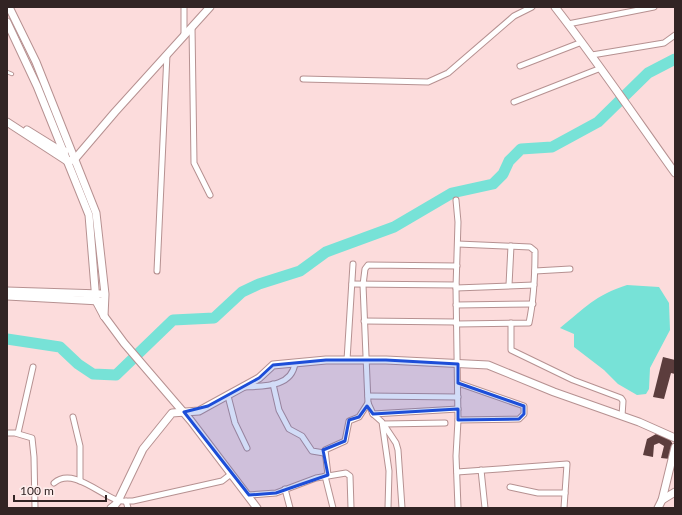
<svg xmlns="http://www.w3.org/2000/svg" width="682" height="515" font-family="Lato,sans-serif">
<rect width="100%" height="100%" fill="#fcdcdc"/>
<!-- water -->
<path fill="#77e2d7" d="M627,285L659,287L669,303L670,330L650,368L649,389L646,394L637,395L618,384L604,370L574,347V334L560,328C585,308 595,295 627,285Z"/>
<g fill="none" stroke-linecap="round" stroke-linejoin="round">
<!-- river -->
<polyline stroke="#77e2d7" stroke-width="11" points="7,339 60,347 78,364 93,374 116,375 173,320 214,318 242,292 259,284 300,271 326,252 394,227 452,193 493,184 503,174 509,161 521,149 552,147 598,122 648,73 675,59"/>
</g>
<!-- building -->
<g fill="#5c3d3d">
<polygon points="663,357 675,360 675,374 671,373 664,399 653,397"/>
<polygon points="656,434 666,436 671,441 673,445 670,459 661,458 664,446 659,443 654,445 653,457 643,455 647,439"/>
</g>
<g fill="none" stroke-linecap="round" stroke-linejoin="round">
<defs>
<polyline id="lane" points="7,72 12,74"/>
<g id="street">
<polyline points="184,7 184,35"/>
<polyline points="568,24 654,7"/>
<polyline points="192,27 194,163 210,195"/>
<polyline points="592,55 664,43 675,35"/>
<polyline points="520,66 582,42"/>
<polyline points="303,79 428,82 448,73 514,16 532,7"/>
<polyline points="514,102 601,68"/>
<polyline points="456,200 458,222 456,288 458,420 456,456 458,508"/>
<polyline points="157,271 167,54"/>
<polyline points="535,271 570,269"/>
<polyline points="352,284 456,285"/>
<polyline points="509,285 511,246"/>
<polyline points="456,288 534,285"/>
<polyline points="456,305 533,304"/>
<polyline points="364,321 456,322"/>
<polyline points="511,323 511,350 573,380 621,398 623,401 622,416"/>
<path d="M456,324L529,323C534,299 535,275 535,251L530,247L458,244"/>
<polyline points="347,360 353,264"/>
<polyline points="458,383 524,406 524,414 519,419 458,420"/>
<polyline points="273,384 279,410 289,429 302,436 312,451 324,453"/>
<path d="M244,387C265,386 292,387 295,363"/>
<polyline points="228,396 235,423 247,448"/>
<polyline points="368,396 458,397"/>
<polyline points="373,414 368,403 363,285 365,269 368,265 457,266"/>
<polyline points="73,417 80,446 80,481"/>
<polyline points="383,424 445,423"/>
<polyline points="384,425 396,443 398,450 402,508"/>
<polyline points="7,433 15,433 32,438 34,457 35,508"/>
<polyline points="18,433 33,367"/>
<polyline points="481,470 485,508"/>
<polyline points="457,472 567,464 564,508"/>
<polyline points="328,475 325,450 345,441 349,421 359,417 368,403"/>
<polyline points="325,476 333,508"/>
<path d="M54,483C72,467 99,494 117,500C122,502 128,501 133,501L222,481L231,474"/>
<polyline points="510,487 538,493 565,493"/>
<polyline points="285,489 290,508"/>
<polyline points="249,495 276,493 316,478 346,473 350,476 351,508"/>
<polyline points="126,501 128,508"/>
<polyline points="388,508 389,471 382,422 373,414 458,409"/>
</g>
<g id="secondary">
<polyline points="9,7 36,62 96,213 105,294 104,316"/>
<path d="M555,7C597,61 635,117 675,173"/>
<polyline points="7,22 37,86 89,215 96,301 104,316 124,343 191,421 257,508"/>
<polyline points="7,122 67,161 74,160 115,112 210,7"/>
<polyline points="27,130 56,148 65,151"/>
<polyline points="7,291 101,294"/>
<polyline points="7,296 100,301"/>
<polyline points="662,500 675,447"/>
<polyline points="111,508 115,505 118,501 143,449 172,413 199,411 208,406 259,378 273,365 326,360 386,360 488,365 554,392 639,422 675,438"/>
<polyline points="658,508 662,500 675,492"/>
</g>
</defs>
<!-- lane casing -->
<use href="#lane" stroke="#b69191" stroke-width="4.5"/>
<!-- street casing -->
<use href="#street" stroke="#b69191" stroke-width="7"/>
<!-- secondary casing -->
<use href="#secondary" stroke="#b69191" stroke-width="9"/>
<!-- lane -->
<use href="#lane" stroke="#fff" stroke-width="2.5"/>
<!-- street -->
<use href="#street" stroke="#fff" stroke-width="5"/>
<!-- secondary -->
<use href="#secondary" stroke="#fff" stroke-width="7"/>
</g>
<!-- marked area -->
<path fill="#1d4ed8" fill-opacity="0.2" stroke="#1d4ed8" stroke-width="3" stroke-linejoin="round" d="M326,360H386L458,364V383L524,406V414L519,419L458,420V409L373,414L367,406L359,417L349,420L345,441L323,450L328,475L276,493L249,495L184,412L208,406L259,378L273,365Z"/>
<!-- border -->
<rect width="682" height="515" fill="none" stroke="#322424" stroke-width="16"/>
<!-- scale -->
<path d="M14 495v6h92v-6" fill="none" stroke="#322424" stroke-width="2"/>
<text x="20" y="495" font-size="12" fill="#322424" stroke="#feeeed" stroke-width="3" paint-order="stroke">100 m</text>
</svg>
